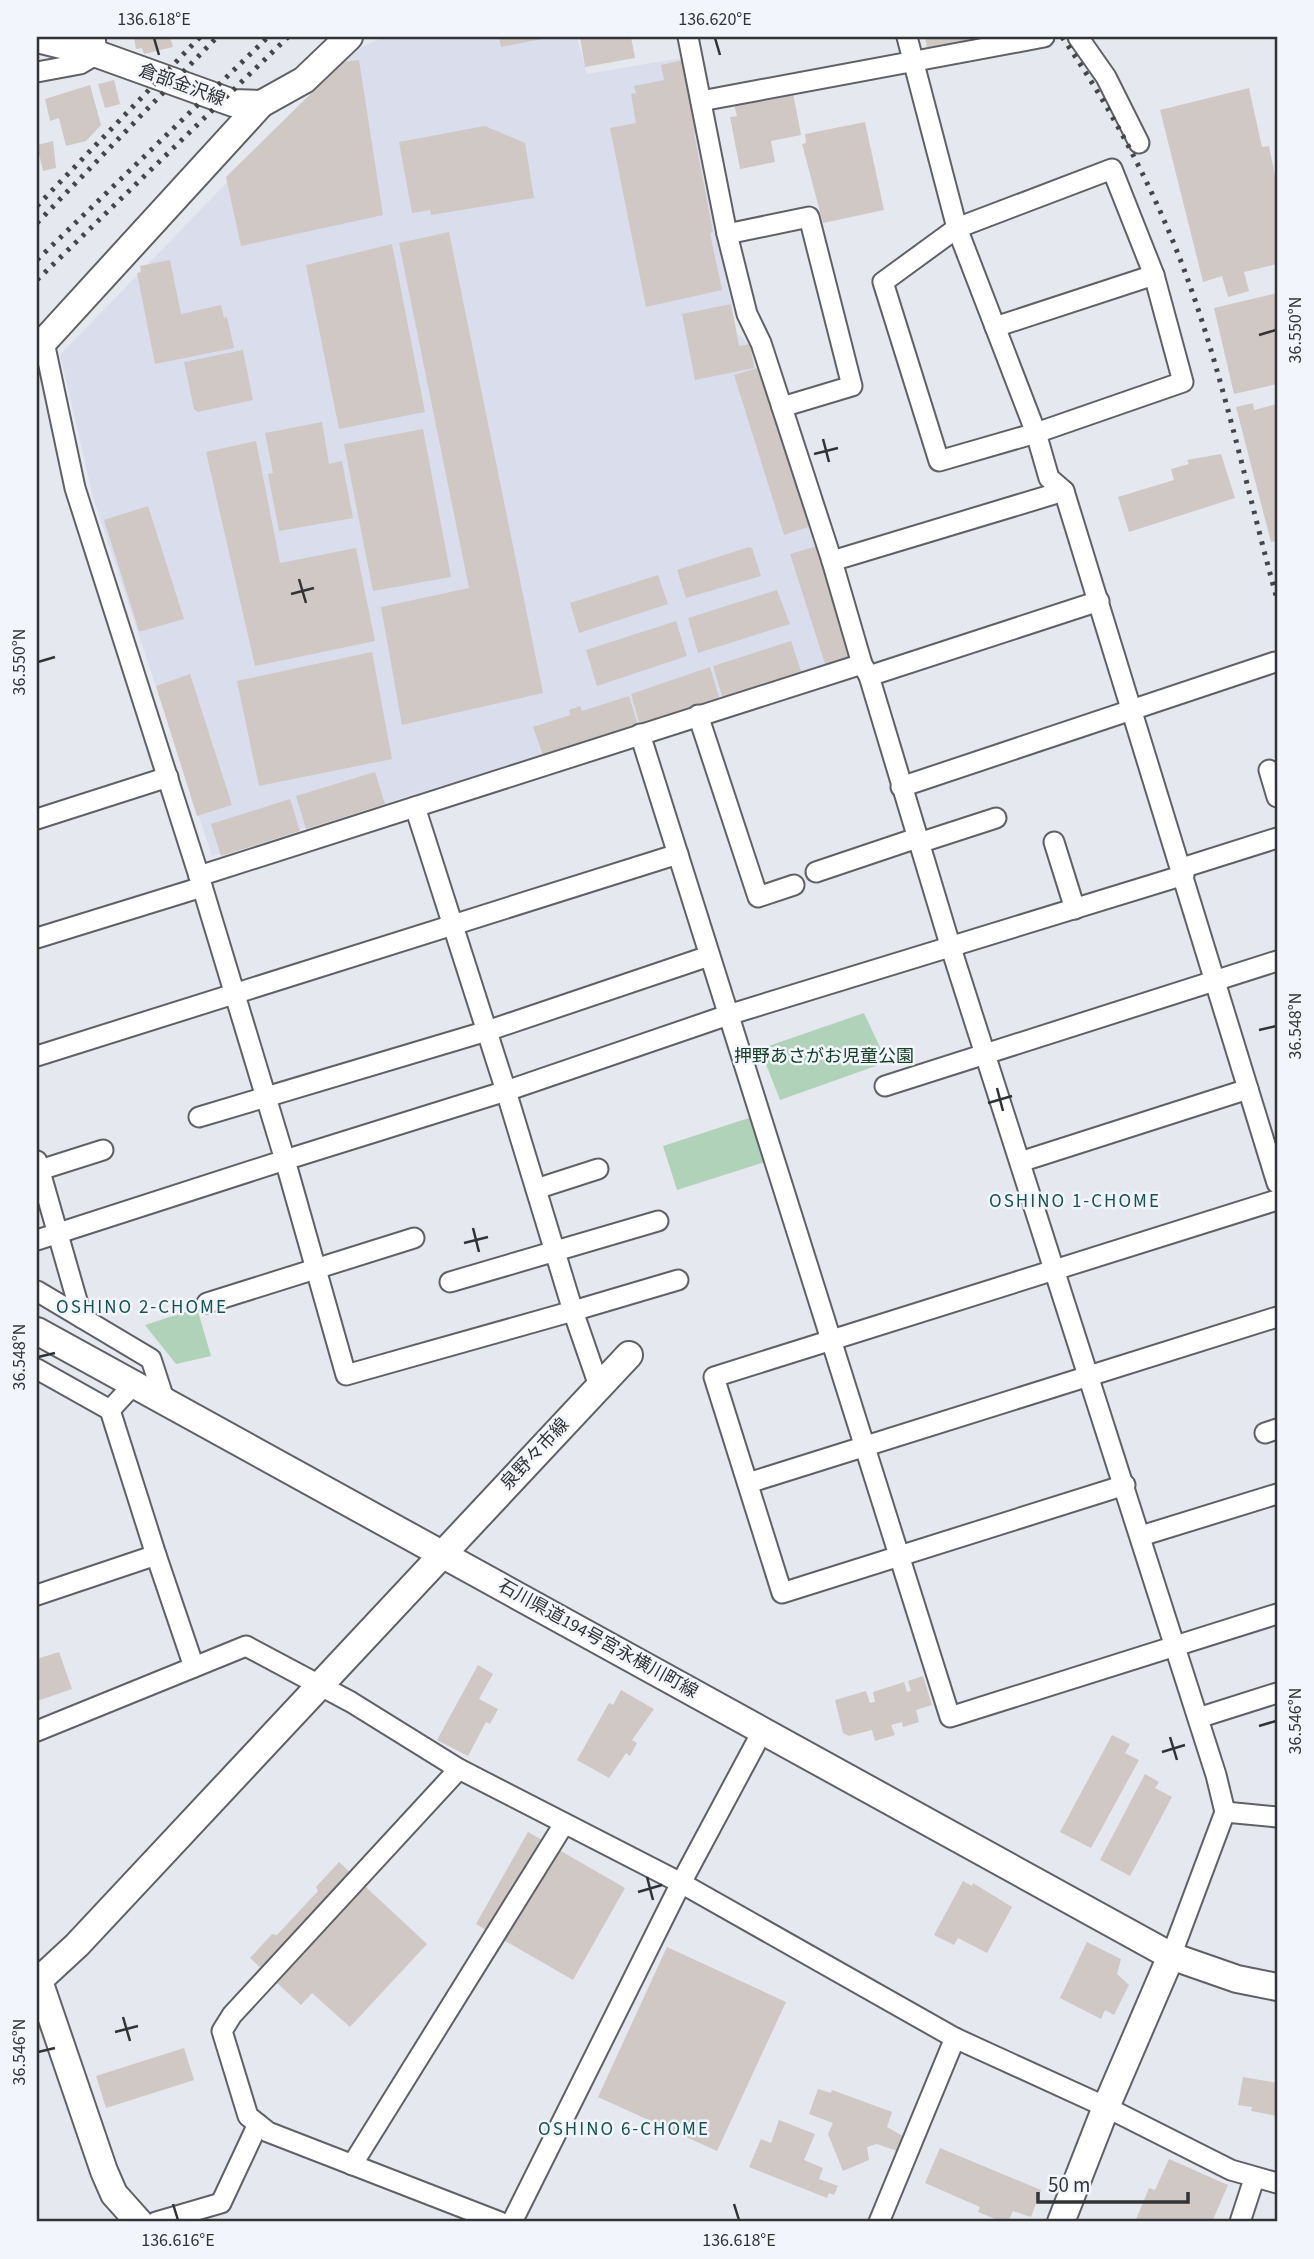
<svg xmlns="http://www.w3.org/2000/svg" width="1314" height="2259" font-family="'Source Sans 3','Noto Sans JP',sans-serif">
<rect width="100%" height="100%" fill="#e5e8ee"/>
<!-- built -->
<polygon fill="#dadeec" points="384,37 577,37 587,74 681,58 737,333 752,347 816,533 851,661 212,856 93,497 60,355 355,50"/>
<!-- green -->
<g fill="#b0d2b9">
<polygon points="864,1013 887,1062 780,1100 760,1049"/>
<polygon points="755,1116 768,1161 677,1190 663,1146"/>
<polygon points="197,1308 211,1356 176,1364 145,1325"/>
</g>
<!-- building -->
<g fill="#cfc8c4">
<polygon points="134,37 170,37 173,47 144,54 142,48 136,49"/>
<polygon points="499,37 547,37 547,38 501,47"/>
<polygon points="580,37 631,37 635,58 585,67"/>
<polygon points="925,37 982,37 982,38 927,48"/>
<polygon points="359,60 383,215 241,246 226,177 343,62"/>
<polygon points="683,60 698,132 694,133 713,232 710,233 722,290 646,307 610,128 636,123 631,94 636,93 634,86 664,80 661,65"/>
<polygon points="114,80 120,104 105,108 98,84"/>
<polygon points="90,85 101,125 86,141 66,146 59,118 50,121 45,99"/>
<polygon points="1249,88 1262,147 1269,146 1277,185 1277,264 1244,272 1249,291 1228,297 1222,276 1203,282 1160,110"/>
<polygon points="793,93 801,135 771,141 775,162 740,169 730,117 737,116 734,104"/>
<polygon points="865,122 884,210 823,223 802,144 806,143 805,134"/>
<polygon points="485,126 525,143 534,198 431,215 430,210 412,213 399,142"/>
<polygon points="53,141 56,168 43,171 37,145"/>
<polygon points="449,232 543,693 402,725 381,607 469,588 399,243"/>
<polygon points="392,244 425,412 339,429 306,265"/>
<polygon points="170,260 181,314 221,305 224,318 227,317 234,348 155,364 137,273 141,272 140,266"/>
<polygon points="1277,293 1277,384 1234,394 1214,308"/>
<polygon points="731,304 739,346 750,344 754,368 695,380 682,314"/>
<polygon points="243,350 253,400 198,412 194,409 184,362"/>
<polygon points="761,367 811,526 784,535 734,375"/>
<polygon points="1253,403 1254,410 1277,404 1277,541 1271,542 1236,407"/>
<polygon points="322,422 329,464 342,461 353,518 279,531 268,474 273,473 265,433"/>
<polygon points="423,429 451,577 373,591 344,444"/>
<polygon points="256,441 280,563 356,548 375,641 255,666 206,452"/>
<polygon points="1221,454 1235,498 1129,532 1118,497 1174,480 1171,469 1189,464 1187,460"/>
<polygon points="148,506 184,619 142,631 139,631 104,520"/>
<polygon points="817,546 850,653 847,661 826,667 790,554"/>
<polygon points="749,547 752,548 761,576 686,598 677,570"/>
<polygon points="658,575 668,604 579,633 570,603"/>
<polygon points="777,590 790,624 698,653 688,618"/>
<polygon points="676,621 687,656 597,686 586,650"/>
<polygon points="791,641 802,674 723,699 713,666"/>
<polygon points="372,652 392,759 259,786 237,681"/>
<polygon points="710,667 720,701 640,725 631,694"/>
<polygon points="190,674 232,805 197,816 156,686"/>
<polygon points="629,696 638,725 543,755 533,727 570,715 569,710 580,706 582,711"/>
<polygon points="375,772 385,804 306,829 296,796"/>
<polygon points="290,799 300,831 221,856 211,824"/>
<polygon points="59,1652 72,1689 37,1701 37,1659"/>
<polygon points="478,1665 493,1674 479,1699 498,1709 490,1724 486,1722 468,1756 437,1740"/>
<polygon points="923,1676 932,1705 916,1710 919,1722 903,1727 902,1722 891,1725 895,1735 875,1741 872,1730 849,1736 843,1733 835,1700 866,1691 870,1703 875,1702 873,1692 904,1682 907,1692 911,1691 908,1681"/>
<polygon points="621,1690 654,1709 632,1740 637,1743 630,1756 626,1753 609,1778 577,1760 609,1703 613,1705"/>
<polygon points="1112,1735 1130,1744 1125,1753 1139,1760 1091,1848 1060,1832"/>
<polygon points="1145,1774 1159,1782 1155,1788 1172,1797 1130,1876 1100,1860"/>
<polygon points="528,1832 625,1888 573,1980 476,1924"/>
<polygon points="339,1862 427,1944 350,2027 312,1993 301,2005 250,1958 272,1934 277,1935 318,1891 316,1887"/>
<polygon points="963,1881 972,1886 973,1883 1012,1907 987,1953 958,1938 954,1945 934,1935"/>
<polygon points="1087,1942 1121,1959 1117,1974 1129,1985 1114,2015 1105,2010 1101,2019 1060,1998"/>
<polygon points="667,1947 786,2002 717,2151 598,2097"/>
<polygon points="184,2048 194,2080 106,2108 96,2076"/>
<polygon points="1243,2077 1277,2083 1277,2116 1251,2111 1252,2107 1238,2105"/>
<polygon points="818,2089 831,2093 832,2090 892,2112 887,2127 903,2136 897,2151 877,2144 867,2147 869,2160 843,2171 828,2134 833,2123 809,2114"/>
<polygon points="779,2120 815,2134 804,2160 823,2168 819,2179 838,2186 834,2195 829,2193 827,2198 749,2167 761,2139 771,2143"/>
<polygon points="940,2148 1041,2190 1031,2217 1013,2211 1008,2222 1003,2222 978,2212 980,2207 925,2183"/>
<polygon points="1169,2159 1228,2185 1212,2222 1135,2222 1149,2188 1155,2190"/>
</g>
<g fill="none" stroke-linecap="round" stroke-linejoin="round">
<defs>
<g id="street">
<polyline points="688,37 727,234 747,314 761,343 832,561 862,664 869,676 951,948 1216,1775 1225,1812 1171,1956"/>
<polyline points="907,37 957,228 1036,433 1049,478 1064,491 1277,1183"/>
<polyline points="1078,37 1106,77 1139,143"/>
<polyline points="37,72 80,64 97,54 95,37"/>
<polyline points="701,101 1044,37"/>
<polygon points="1112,169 1154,275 1183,382 1036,433 939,461 883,282 957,228"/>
<polyline points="727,234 809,217 852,386 782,407"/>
<polyline points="995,327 1154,275"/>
<polyline points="44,342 75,488 199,876"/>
<polyline points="832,561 1064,491"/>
<polyline points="869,676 1099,601"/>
<polyline points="698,715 758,897 794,885"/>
<polyline points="640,734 950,1717 1277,1614"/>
<polyline points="1269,770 1277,797"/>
<polyline points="901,787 1275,662"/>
<polyline points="415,807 506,1091 285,1160 346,1375 573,1311 599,1386"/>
<polyline points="37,819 168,777"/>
<polyline points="1054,842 1075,909"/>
<polyline points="919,843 996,818"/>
<polyline points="1182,868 1277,838"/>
<polyline points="816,872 917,838"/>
<polyline points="37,938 202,887"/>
<polyline points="37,1056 678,854"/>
<polyline points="885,1086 1277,961"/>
<polyline points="199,1117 487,1031 709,956"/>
<polyline points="37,1161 82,1318"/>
<polyline points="1020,1162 1248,1089"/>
<polyline points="40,1170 103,1150"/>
<polyline points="536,1189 598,1169"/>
<polyline points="37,1240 285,1160 199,876 862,664"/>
<polyline points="678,1280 573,1311 506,1091 728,1015 1184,875"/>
<polyline points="450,1282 658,1221"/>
<polyline points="37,1291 151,1359 165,1402"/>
<polyline points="207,1303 414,1238"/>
<polyline points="37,1369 110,1410 156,1555 37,1595"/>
<polyline points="110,1410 134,1384"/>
<polyline points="1265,1433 1277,1429"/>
<polyline points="748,1483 1277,1317"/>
<polyline points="1125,1485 782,1593 714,1377 1277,1200"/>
<polyline points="1141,1536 1277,1494"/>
<polyline points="156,1555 194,1667"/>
<polyline points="1198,1718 1277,1693"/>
<polyline points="37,1731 246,1646 351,1702 459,1769 681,1883 955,2038 1106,2107 1231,2170 1277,2183"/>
<polyline points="459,1769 232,2015 222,2031 248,2116 268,2132 500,2222"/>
<polyline points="1225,1812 1277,1817"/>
<polyline points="352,2165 564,1824"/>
<polyline points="156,2222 221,2203 258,2124"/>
<polyline points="512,2222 681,1883 763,1730"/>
<polyline points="879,2222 955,2038"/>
<polyline points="1240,2222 1254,2179"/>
</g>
<g id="secondary">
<polyline points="37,39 97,54 233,103 261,104 304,80 349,37"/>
<polyline points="37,349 261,104"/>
<polyline points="37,1331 1171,1956 1237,1979 1277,1987"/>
<polyline points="37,1975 104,2171 114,2194 139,2222"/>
<polyline points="37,1982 77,1945 629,1355"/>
<polyline points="1061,2222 1106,2107 1171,1956"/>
</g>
</defs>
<!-- street casing -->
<use href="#street" stroke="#5f6167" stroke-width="23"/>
<!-- secondary casing -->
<use href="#secondary" stroke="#5f6167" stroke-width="30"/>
<!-- street -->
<use href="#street" stroke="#fff" stroke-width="19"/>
<!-- secondary -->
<use href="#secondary" stroke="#fff" stroke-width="26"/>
<!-- rail -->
<g stroke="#454649" stroke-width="5" stroke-dasharray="3.5 7" stroke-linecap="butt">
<path d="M1062,37C1112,109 1154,189 1185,272C1224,377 1247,491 1277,599"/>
<polyline points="37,206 200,37"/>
<polyline points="37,223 217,37"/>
<polyline points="37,260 268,37"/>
<polyline points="37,280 288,37"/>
</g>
</g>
<!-- ticks -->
<path fill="none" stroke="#323335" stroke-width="2.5" d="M154,38L159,55M715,38L720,55M1259,335L1276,330M823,439L829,462M814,454L838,448M299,579L306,603M291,594L314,588M38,662L55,657M1259,1030L1276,1026M997,1088L1003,1111M988,1103L1012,1096M473,1228L479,1252M464,1243L488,1237M38,1357L55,1353M1259,1726L1276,1721M1170,1737L1177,1760M1162,1752L1185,1745M647,1877L653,1900M638,1892L662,1885M123,2017L130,2041M115,2032L138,2026M38,2052L55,2048M173,2204L178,2220M734,2204L739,2220"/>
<g text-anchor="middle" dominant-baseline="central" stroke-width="5" stroke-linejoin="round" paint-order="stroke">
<!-- street labels -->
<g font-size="18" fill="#323335" stroke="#f2f5fb">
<text transform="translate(182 85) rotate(20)">倉部金沢線</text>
<text transform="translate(535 1454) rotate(-47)">泉野々市線</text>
<text transform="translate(598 1639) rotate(29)">石川県道194号宮永横川町線</text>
</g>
<!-- park labels -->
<g font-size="18" fill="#154024" stroke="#f2f5fb">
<text x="824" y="1056">押野あさがお児童公園</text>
</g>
<!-- neighbourhood labels -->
<g font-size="19" letter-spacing="2" fill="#155252" stroke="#f2f5fb">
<text x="1075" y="1201">OSHINO 1-CHOME</text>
<text x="142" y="1307">OSHINO 2-CHOME</text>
<text x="624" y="2129">OSHINO 6-CHOME</text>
</g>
</g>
<!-- border -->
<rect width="1314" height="2259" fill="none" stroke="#f2f5fb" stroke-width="77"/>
<!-- scale -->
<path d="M1038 2192v10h150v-10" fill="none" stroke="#323335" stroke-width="3.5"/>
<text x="1048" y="2192" font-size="21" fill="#323335" stroke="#f2f5fb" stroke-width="5" paint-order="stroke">50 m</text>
<rect x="38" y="38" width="1238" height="2182" fill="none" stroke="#323335" stroke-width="2.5"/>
<g font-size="18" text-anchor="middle" fill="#323335">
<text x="154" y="25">136.618°E</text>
<text x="715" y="25">136.620°E</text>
<text transform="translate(1295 330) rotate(-90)" y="6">36.550°N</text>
<text transform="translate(19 662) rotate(-90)" y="6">36.550°N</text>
<text transform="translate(1295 1026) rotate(-90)" y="6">36.548°N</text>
<text transform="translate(19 1357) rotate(-90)" y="6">36.548°N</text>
<text transform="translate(1295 1721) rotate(-90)" y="6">36.546°N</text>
<text transform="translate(19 2052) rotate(-90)" y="6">36.546°N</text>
<text x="178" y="2246">136.616°E</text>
<text x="739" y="2246">136.618°E</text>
</g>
</svg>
